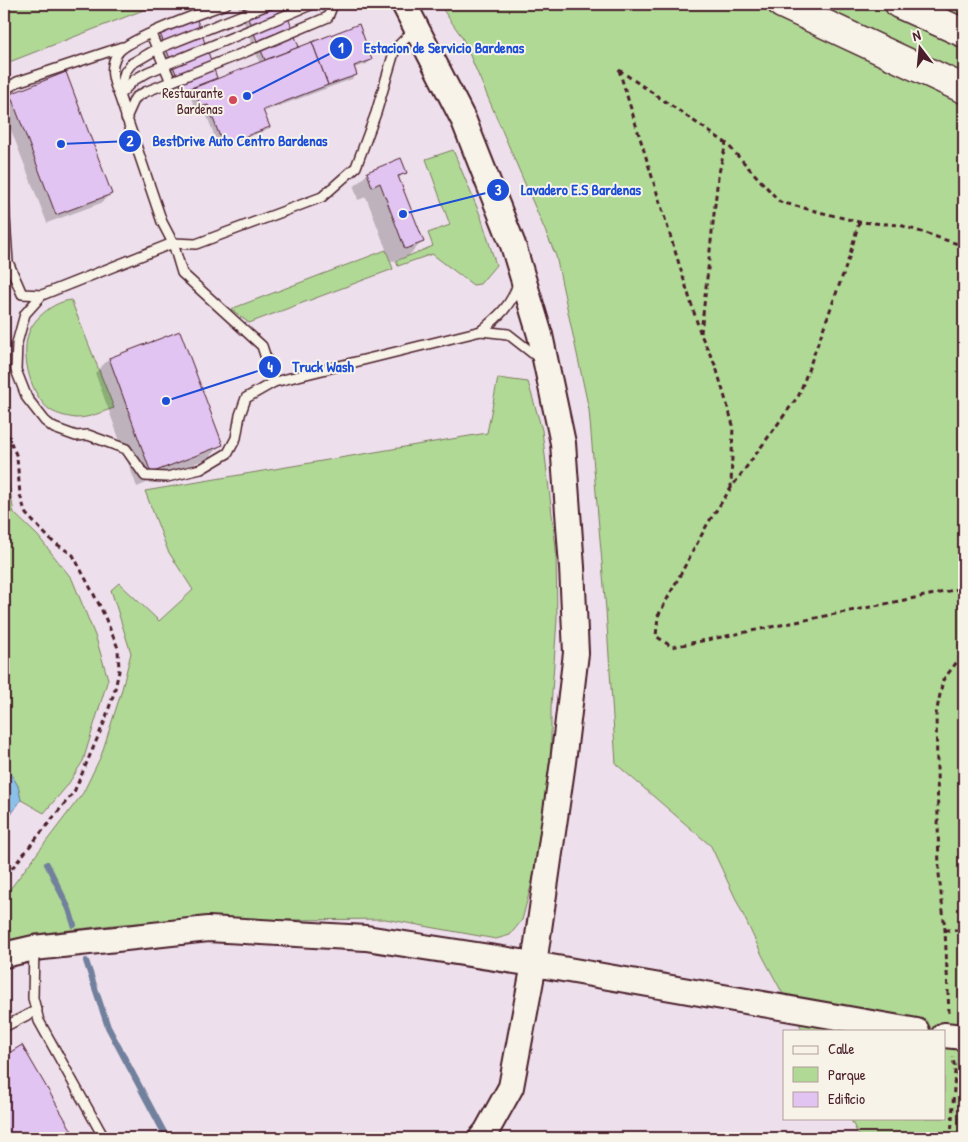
<svg xmlns="http://www.w3.org/2000/svg" width="968" height="1142" font-family="'Patrick Hand',sans-serif">
<rect width="100%" height="100%" fill="#f3eaea"/>
<filter id="ink" filterUnits="userSpaceOnUse"><feTurbulence type="fractalNoise" baseFrequency=".02" numOctaves="2"/><feDisplacementMap in="SourceGraphic" scale="10" xChannelSelector="R" yChannelSelector="G"/><feConvolveMatrix kernelMatrix="1 2 1 2 8 2 1 2 1" color-interpolation-filters="sRGB"/></filter>
<g filter="url(#ink)">
<!-- built -->
<polygon fill="#eedfec" points="4,4 439,4 462,37 556,256 589,410 606,610 616,764 711,846 763,957 803,1031 784,1031 784,1118 850,1118 860,1138 4,1138"/>
<!-- green -->
<g fill="#b0d996" stroke="#7d7c60">
<polygon points="4,4 159,4 4,64"/>
<polygon points="439,4 964,4 964,1138 860,1138 850,1118 944,1118 944,1031 803,1031 763,957 711,846 616,764 606,610 589,410 556,256 462,37"/>
<polygon points="453,150 481,217 496,265 480,284 473,285 432,254 398,266 396,261 433,246 428,233 450,225 426,159"/>
<polygon points="386,250 393,269 249,323 231,309"/>
<path d="M71,300L114,408C101,412 90,418 76,418C68,417 58,415 50,410C31,396 21,357 28,335C31,324 40,315 50,308C56,304 63,301 71,300Z"/>
<polygon points="498,378 528,382 542,430 556,548 557,619 551,707 551,751 536,867 522,920 510,935 496,939 385,919 188,921 122,924 36,934 8,940 4,938 4,897 83,793 101,756 121,693 131,653 111,590 119,583 159,621 193,590 168,551 145,491 487,433"/>
<polygon points="4,440 10,451 8,479 14,513 38,536 72,579 96,638 108,679 83,761 67,786 44,813 21,800 18,786 4,762 4,712 6,705 4,700"/>
</g>
<!-- water -->
<polygon fill="#8bc0e8" stroke="#71809c" points="4,762 18,786 21,800 4,825"/>
<!-- shadow -->
<g fill="#0003">
<polygon points="237,4 282,4 299,49 371,59 367,64 354,68 356,74 352,79 263,112 268,127 264,131 219,148 204,108 196,111 189,92 178,95 156,36 160,32 195,19 216,80 260,64"/>
<polygon points="65,74 110,194 101,203 47,223 4,112 4,102 10,95"/>
<polygon points="405,172 398,179 422,242 408,256 391,262 366,197 358,200 354,187 368,173"/>
<polygon points="179,333 222,444 208,458 137,487 95,373 109,359"/>
<polygon points="21,1047 75,1138 4,1138 4,1057"/>
</g>
<g fill="none" stroke-linecap="round" stroke-linejoin="round">
<!-- stream -->
<g stroke="#71809c" stroke-width="6">
<polyline points="47,864 69,909 74,925"/>
<polyline points="86,961 108,1027 167,1138"/>
</g>
</g>
<!-- building -->
<g fill="#e2c4f2" stroke="#4a1f2b">
<polygon points="242,4 283,4 299,47 265,60"/>
<polygon points="196,17 217,78 183,91 159,31"/>
<polygon points="359,24 372,60 354,66 357,75 328,85 312,42"/>
<polygon points="312,42 328,85 263,110 270,127 223,145 208,105 201,107 193,88"/>
<polygon points="66,72 112,194 56,215 10,94"/>
<polygon points="401,158 407,173 398,176 424,242 405,249 380,183 372,187 367,172"/>
<polygon points="180,331 223,445 151,473 109,358"/>
<polygon points="22,1045 76,1138 4,1138 4,1056"/>
</g>
<g fill="none" stroke-linecap="round" stroke-linejoin="round">
<defs>
<g id="lane">
<path d="M226,4C206,11 126,39 117,54C109,68 113,81 119,95L134,80L148,72L313,4"/>
<polyline points="270,4 157,49 131,64 125,72 119,95 162,222 173,243 196,244 322,197 356,167 376,113 395,49 410,34 412,27"/>
<polyline points="151,34 171,82"/>
<polyline points="4,93 6,89 17,82 122,47"/>
<polyline points="126,118 135,98 145,92 243,53 328,17 333,4"/>
<polyline points="4,204 8,262 22,294 42,295 173,243 182,273 262,346 274,382"/>
<polyline points="42,295 25,314 17,343 16,370 27,398 45,421 54,428 76,436 88,435 126,449 145,476 167,477 201,469 228,453 236,438 240,415 246,398 274,382 481,331 508,334 540,359"/>
<path d="M481,331C498,317 512,305 518,283"/>
<polyline points="34,948 33,998 39,1021 104,1138"/>
<polyline points="4,1027 37,1010"/>
</g>
<g id="secondary">
<polyline points="404,4 464,121 513,245 540,335 563,443 572,567 576,653 563,762 534,964 511,1087 486,1132 481,1138"/>
<polyline points="4,955 34,948 208,929 366,938 534,964 917,1031"/>
<polyline points="944,1035 964,1037"/>
</g>
<g id="highway">
<polyline points="782,4 964,89"/>
<polyline points="899,4 964,33"/>
</g>
</defs>
<!-- lane casing -->
<use href="#lane" stroke="#4a1f2b" stroke-width="12"/>
<!-- secondary casing -->
<use href="#secondary" stroke="#4a1f2b" stroke-width="28"/>
<!-- highway casing -->
<use href="#highway" stroke="#4a1f2b" stroke-width="31"/>
<!-- path -->
<g stroke="#4a1f2b" stroke-width="3" stroke-dasharray="5 4" stroke-linecap="butt">
<polyline points="619,70 701,335 716,367 733,425 731,487"/>
<polyline points="619,70 726,143 780,202 859,222 900,225 964,246"/>
<polyline points="859,222 848,261 799,395 731,488 708,523 658,616 656,636 672,647 964,588"/>
<polyline points="701,333 718,177 726,143"/>
<polyline points="4,426 17,457 20,495 26,514 52,541 73,555 101,608 118,648 119,671 114,693 104,723 74,792 4,878"/>
<polyline points="945,930 964,930"/>
<polyline points="949,1013 945,930 939,874 936,714 943,680 960,658 964,656"/>
<polyline points="951,1138 955,1071 953,1057"/>
</g>
<!-- lane -->
<use href="#lane" stroke="#f7f3e8" stroke-width="9"/>
<!-- secondary -->
<use href="#secondary" stroke="#f7f3e8" stroke-width="24"/>
<!-- highway -->
<use href="#highway" stroke="#f7f3e8" stroke-width="28"/>
</g>
</g>
<!-- markers -->
<circle fill="#d1495b" stroke="#f7f3e8" stroke-width="2" cx="233" cy="100" r="5"/>
<g text-anchor="middle" dominant-baseline="central" stroke-width="4" stroke-linejoin="round" paint-order="stroke">
<!-- poi labels -->
<g font-size="14" fill="#4a1f2b" stroke="#f7f3e8" text-anchor="end">
<text x="223" y="92">Restaurante<tspan x="223" dy="16">Bardenas</tspan></text>
</g>
</g>
<!-- callouts -->
<path fill="none" stroke="#1d4ed8" stroke-width="2" d="M247 96L341 48M61 144L130 141M403 214L498 190M166 401L270 367"/>
<g fill="#1d4ed8" stroke="#f7f3e8" stroke-width="2">
<circle cx="247" cy="96" r="5"/>
<circle cx="61" cy="144" r="5"/>
<circle cx="403" cy="214" r="5"/>
<circle cx="166" cy="401" r="5"/>
<circle cx="341" cy="48" r="12"/>
<circle cx="130" cy="141" r="12"/>
<circle cx="498" cy="190" r="12"/>
<circle cx="270" cy="367" r="12"/>
</g>
<g font-size="15" text-anchor="middle" font-weight="bold" fill="#fff">
<text x="341" y="53">1</text>
<text x="130" y="146">2</text>
<text x="498" y="195">3</text>
<text x="270" y="372">4</text>
</g>
<g font-size="15" text-anchor="middle" font-weight="bold" fill="#1d4ed8" stroke="#f7f3e8" stroke-width="4" stroke-linejoin="round" paint-order="stroke">
<text x="444" y="53">Estacion de Servicio Bardenas</text>
<text x="240" y="146">BestDrive Auto Centro Bardenas</text>
<text x="581" y="195">Lavadero E.S Bardenas</text>
<text x="323" y="372">Truck Wash</text>
</g>
<!-- margin -->
<rect width="968" height="1142" fill="none" stroke="#f7f3e8" stroke-width="20"/>
<rect x="10" y="10" width="948" height="1122" fill="none" stroke="#4a1f2b" stroke-width="2" filter="url(#ink)"/>
<!-- legend -->
<rect x="783" y="1030" width="162" height="90" fill="#f7f3e8" stroke="#b29e9c"/>
<rect x="793" y="1046" width="25" height="8" fill="#f7f3e8" stroke="#b29e9c"/>
<text x="828" y="1054" font-size="15" fill="#4a1f2b">Calle</text>
<rect x="793" y="1067" width="25" height="15" fill="#b0d996" stroke="#b29e9c"/>
<text x="828" y="1080" font-size="15" fill="#4a1f2b">Parque</text>
<rect x="793" y="1092" width="25" height="15" fill="#e2c4f2" stroke="#b29e9c"/>
<text x="828" y="1104" font-size="15" fill="#4a1f2b">Edificio</text>
<!-- north arrow -->
<g transform="translate(920 48) rotate(344)" stroke="#f7f3e8" stroke-width="4" paint-order="stroke">
<path d="M0-4L9 19L0 12L-9 19Z" fill="#4a1f2b"/>
<text y="-8" font-size="14" font-weight="bold" text-anchor="middle" fill="#4a1f2b">N</text>
</g>
</svg>
